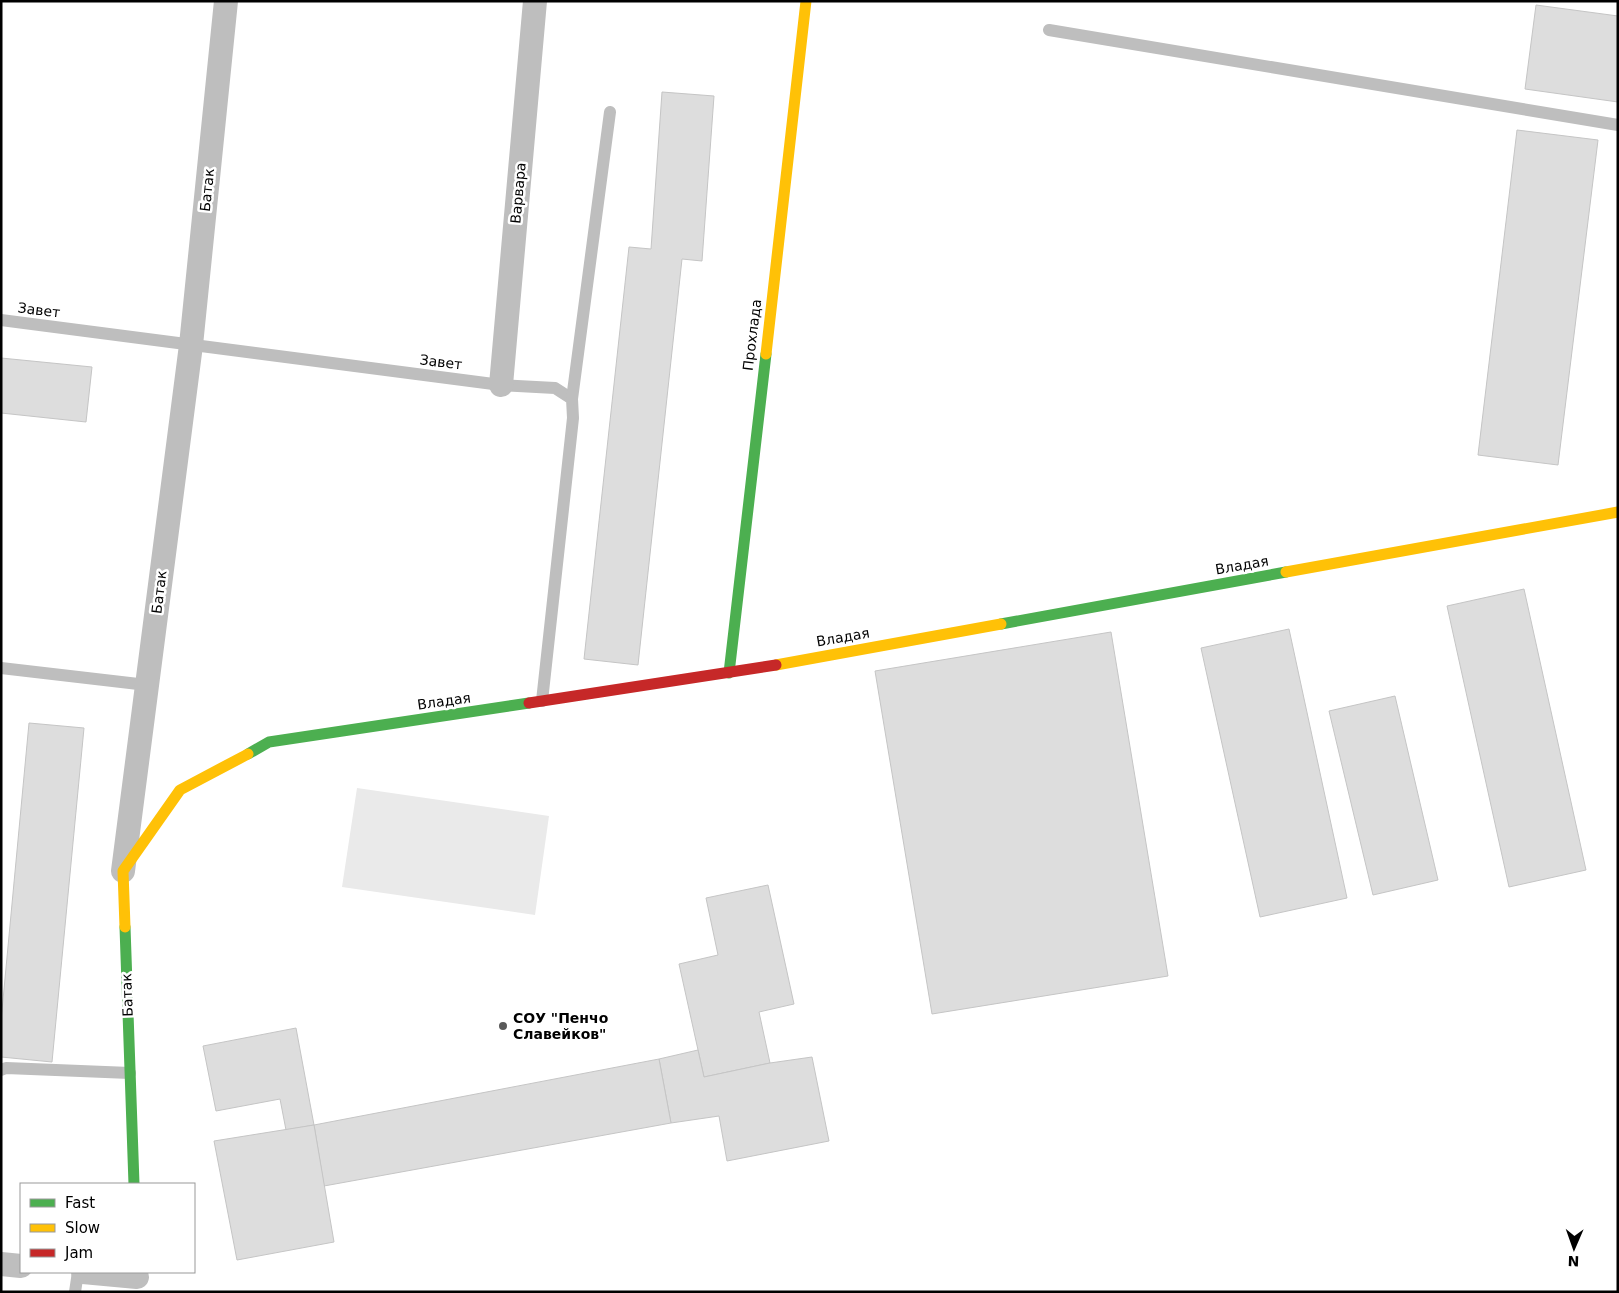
<svg xmlns="http://www.w3.org/2000/svg" width="1619" height="1293" font-family="'DejaVu Sans',sans-serif">
<rect width="100%" height="100%" fill="#fff"/>
<!-- green -->
<polygon fill="#eaeaea" points="357,788 549,816 535,915 342,887"/>
<!-- building -->
<g fill="#ddd" stroke="#c5c5c5">
<polygon points="1536,5 1618,16 1618,102 1525,89"/>
<polygon points="662,92 714,96 702,261 682,259 638,665 584,659 629,247 651,249"/>
<polygon points="1517,130 1598,140 1558,465 1478,455"/>
<polygon points="1,358 92,367 86,422 1,413"/>
<polygon points="1524,589 1586,870 1509,887 1447,606"/>
<polygon points="1289,629 1347,898 1260,917 1201,648"/>
<polygon points="1111,632 1168,976 932,1014 875,671"/>
<polygon points="1395,696 1438,880 1373,895 1329,711"/>
<polygon points="29,723 84,728 52,1062 1,1057 1,1021"/>
<polygon points="768,885 794,1004 759,1012 770,1063 704,1077 679,964 718,955 706,898"/>
<polygon points="296,1028 314,1125 286,1130 280,1099 216,1111 203,1046"/>
<polygon points="698,1050 704,1077 770,1063 812,1057 829,1141 727,1161 719,1116 671,1123 659,1059"/>
<polygon points="659,1059 671,1123 324,1186 314,1125"/>
<polygon points="314,1125 334,1242 237,1260 214,1141"/>
</g>
<g fill="none" stroke-linecap="round" stroke-linejoin="round">
<!-- lane -->
<g stroke="#bebebe" stroke-width="12">
<polyline points="1049,30 1618,125"/>
<polyline points="1,320 501,385 555,388 572,399 573,418 542,701"/>
<polyline points="572,399 610,112"/>
<polyline points="1,668 147,685"/>
<polyline points="1,1070 6,1068 130,1073"/>
<polyline points="75,1292 78,1272"/>
</g>
<!-- street -->
<g stroke="#bebebe" stroke-width="24">
<polyline points="501,385 535,1"/>
<polyline points="123,871 191,345 226,1"/>
<polyline points="1,1264 21,1266"/>
<polyline points="83,1272 137,1277"/>
</g>
<!-- fast -->
<g stroke="#4caf50" stroke-width="11">
<polyline points="1001,624 1286,572"/>
<polyline points="729,673 766,354"/>
<polyline points="248,754 269,742 529,703"/>
<polyline points="125,927 134,1184"/>
</g>
<!-- slow -->
<g stroke="#ffc107" stroke-width="11">
<polyline points="766,354 806,1"/>
<polyline points="1286,572 1618,512"/>
<polyline points="776,665 1001,624"/>
<polyline points="125,927 123,871 180,790 248,754"/>
</g>
<!-- jam -->
<polyline stroke="#c62828" stroke-width="11" points="529,703 776,665"/>
</g>
<!-- markers -->
<circle fill="#595959" stroke="#fff" stroke-width="2" cx="503" cy="1026" r="5"/>
<g text-anchor="middle" dominant-baseline="central" stroke-width="5" stroke-linejoin="round" paint-order="stroke">
<!-- street labels -->
<g font-size="14" fill="#000" stroke="#fff">
<text transform="translate(207 190) rotate(-84)">Батак</text>
<text transform="translate(518 193) rotate(-85)">Варвара</text>
<text transform="translate(39 310) rotate(7)">Завет</text>
<text transform="translate(752 335) rotate(-83)">Прохлада</text>
<text transform="translate(441 362) rotate(7)">Завет</text>
<text transform="translate(1242 565) rotate(-10)">Владая</text>
<text transform="translate(159 592) rotate(-83)">Батак</text>
<text transform="translate(843 637) rotate(-10)">Владая</text>
<text transform="translate(444 701) rotate(-8)">Владая</text>
<text transform="translate(127 995) rotate(-92)">Батак</text>
</g>
<!-- poi labels -->
<g font-size="14" font-weight="bold" fill="#000" stroke="#fff" text-anchor="start">
<text x="513" y="1018">СОУ "Пенчо<tspan x="513" dy="16">Славейков"</tspan></text>
</g>
</g>
<!-- border -->
<rect width="1619" height="1293" fill="none" stroke="#000000" stroke-width="5"/>
<!-- legend -->
<rect x="20" y="1183" width="175" height="90" fill="#ffffff" stroke="#999999"/>
<rect x="30" y="1199" width="25" height="8" fill="#4caf50" stroke="#999999"/>
<text x="65" y="1208" font-size="15" fill="#000000">Fast</text>
<rect x="30" y="1224" width="25" height="8" fill="#ffc107" stroke="#999999"/>
<text x="65" y="1233" font-size="15" fill="#000000">Slow</text>
<rect x="30" y="1249" width="25" height="8" fill="#c62828" stroke="#999999"/>
<text x="65" y="1258" font-size="15" fill="#000000">Jam</text>
<!-- north arrow -->
<g transform="translate(1574 1248) rotate(182)" stroke="#ffffff" stroke-width="4" paint-order="stroke">
<path d="M0-4L9 19L0 12L-9 19Z" fill="#000000"/>
<text y="-8" font-size="14" font-weight="bold" text-anchor="middle" fill="#000000">N</text>
</g>
</svg>
